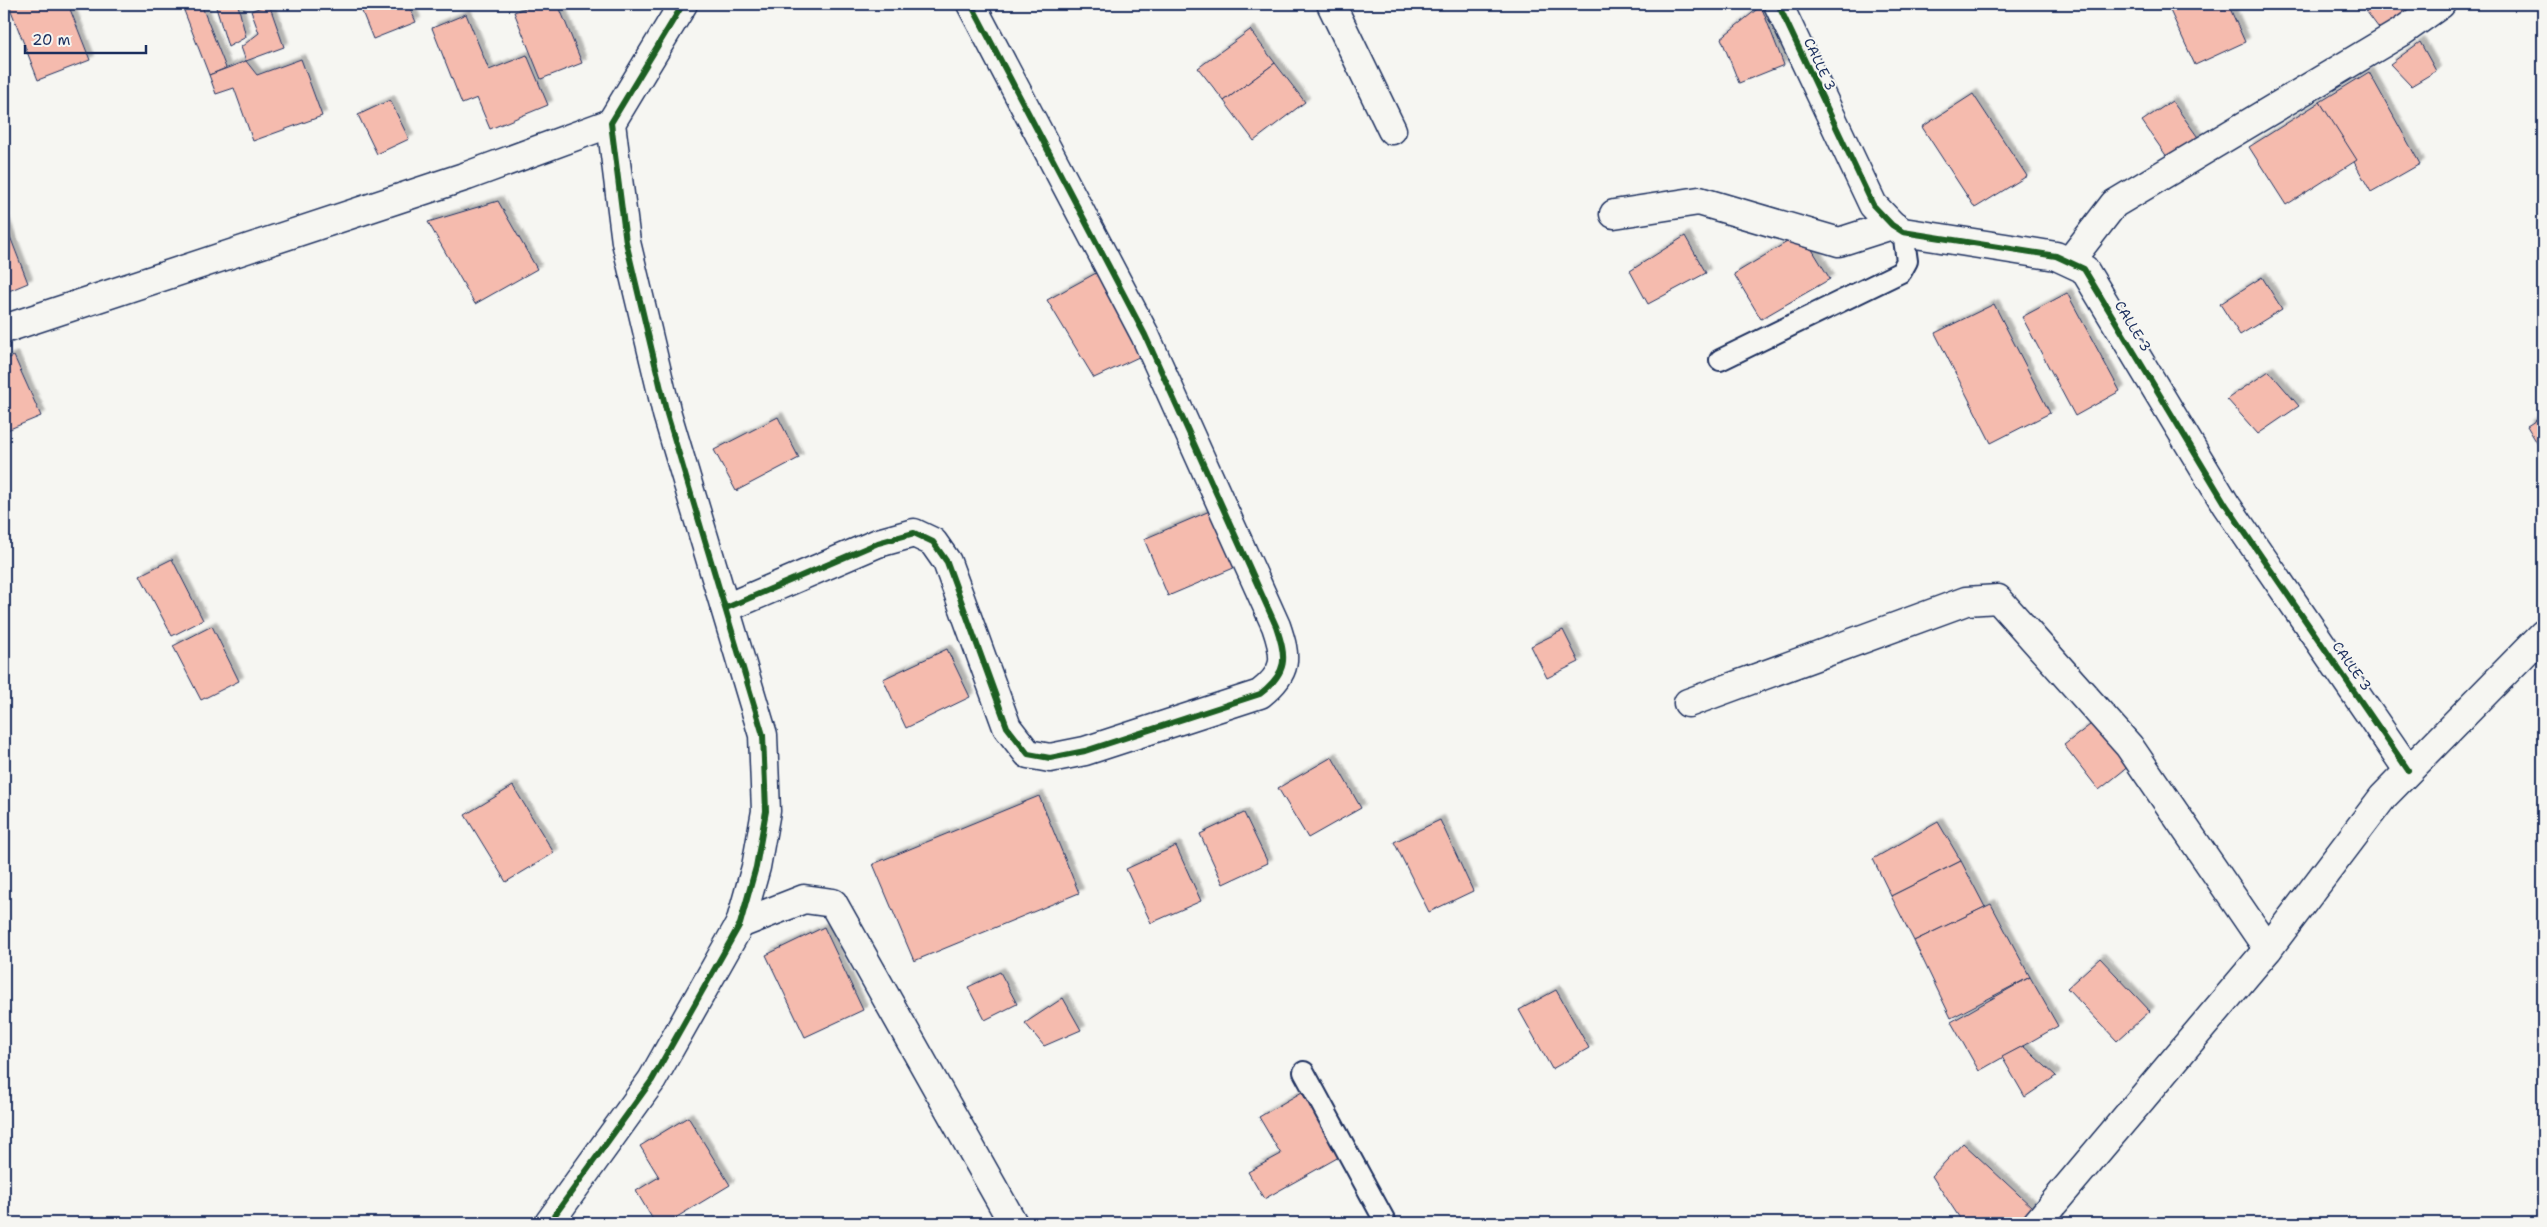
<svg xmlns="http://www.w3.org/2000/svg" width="2547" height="1227" font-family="'Shantell Sans',sans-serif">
<defs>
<filter id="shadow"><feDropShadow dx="4.5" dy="-4.5" stdDeviation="1" flood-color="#0004"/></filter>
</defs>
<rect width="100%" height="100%" fill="#f6f6f2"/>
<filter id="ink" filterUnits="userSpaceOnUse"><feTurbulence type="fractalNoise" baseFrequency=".02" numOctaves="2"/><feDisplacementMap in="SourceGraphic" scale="10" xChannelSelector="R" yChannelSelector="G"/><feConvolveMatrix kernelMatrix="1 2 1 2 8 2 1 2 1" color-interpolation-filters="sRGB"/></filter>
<g filter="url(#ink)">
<!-- building -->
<g fill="#f5bbae" stroke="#1b2f5e" filter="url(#shadow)">
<polygon points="19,4 68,4 90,60 38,80 10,8"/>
<polygon points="192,4 201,4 226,68 209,75 183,8"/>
<polygon points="215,4 240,4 238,5 246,37 228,47"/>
<polygon points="269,4 284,47 246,61 241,47 259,33 251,11"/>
<polygon points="359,4 408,4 416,22 373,39"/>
<polygon points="537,4 558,4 582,63 541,79 514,12"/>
<polygon points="2167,4 2228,4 2245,42 2195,65"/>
<polygon points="2361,4 2426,4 2384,35"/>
<polygon points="1761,6 1784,65 1739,83 1721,38"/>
<polygon points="466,14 489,70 527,55 548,105 490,129 477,98 462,104 432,28"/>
<polygon points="1250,30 1275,63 1224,101 1198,68"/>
<polygon points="2420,42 2436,71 2411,86 2390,64"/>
<polygon points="301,59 322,116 253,141 234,88 216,94 209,75 246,61 257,75"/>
<polygon points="1275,63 1305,102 1254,141 1224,101"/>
<polygon points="2369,72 2420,164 2371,192 2320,102"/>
<polygon points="1973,94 2027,176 1975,208 1922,127"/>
<polygon points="390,100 409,139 377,154 358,115"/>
<polygon points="2172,101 2202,143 2172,164 2142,121"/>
<polygon points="2320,102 2357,160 2286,205 2249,147"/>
<polygon points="498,201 537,269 475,304 428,222"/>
<polygon points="4,221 28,283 4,293"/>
<polygon points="1802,233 1830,279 1761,319 1734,274"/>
<polygon points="1685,236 1706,273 1648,304 1630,271"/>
<polygon points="1096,273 1143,355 1094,378 1047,300"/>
<polygon points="2262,277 2282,309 2240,335 2220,304"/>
<polygon points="2067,293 2120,391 2075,416 2022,317"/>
<polygon points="1994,304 2050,413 1991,443 1935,333"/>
<polygon points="14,356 41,416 5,431 4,360"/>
<polygon points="2269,371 2299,406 2258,434 2227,399"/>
<polygon points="2543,416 2543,453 2527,426"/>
<polygon points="778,417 799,458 736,491 714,450"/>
<polygon points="1212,510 1236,567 1168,596 1144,539"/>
<polygon points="172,559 203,620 172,636 140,575"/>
<polygon points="212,626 239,681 201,700 173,646"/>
<polygon points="1563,630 1579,662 1547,678 1531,646"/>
<polygon points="947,649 970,697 906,728 883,679"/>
<polygon points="2099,718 2134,762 2099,790 2064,745"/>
<polygon points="1332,757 1361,808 1308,838 1278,788"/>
<polygon points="513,786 554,853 506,882 465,815"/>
<polygon points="1039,796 1079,893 914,961 873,864"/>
<polygon points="1244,813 1268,863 1223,884 1200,834"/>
<polygon points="1440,820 1473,891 1429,912 1394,842"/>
<polygon points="1938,822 1961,861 1891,896 1873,859"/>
<polygon points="1176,846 1201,901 1151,923 1126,869"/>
<polygon points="1961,861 1985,907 1914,941 1891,896"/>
<polygon points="1991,904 2030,977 1951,1018 1914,941"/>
<polygon points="824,927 863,1010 805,1037 766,955"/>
<polygon points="2100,958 2150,1011 2117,1041 2067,988"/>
<polygon points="1000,972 1017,1004 985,1020 968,987"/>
<polygon points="2030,977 2058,1026 1979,1071 1951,1022"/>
<polygon points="1556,990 1589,1048 1552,1069 1519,1010"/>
<polygon points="1063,998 1081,1030 1044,1046 1025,1023"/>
<polygon points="2023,1046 2056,1076 2025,1097 2002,1057"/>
<polygon points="1302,1092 1339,1157 1264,1199 1248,1172 1281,1154 1259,1117"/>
<polygon points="688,1117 730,1185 667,1223 655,1223 636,1191 659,1177 640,1146"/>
<polygon points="1963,1143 2032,1207 2017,1223 1963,1223 1932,1176"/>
</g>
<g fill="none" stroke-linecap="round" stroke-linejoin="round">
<defs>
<g id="service">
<polyline points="1720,360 1901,272 1907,261 1903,232"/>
<polyline points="1304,1072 1386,1223"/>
</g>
<g id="minor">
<polyline points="1331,4 1392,130"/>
<polyline points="1778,4 1873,205 1892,225 1903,232 2056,256 2084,269 2226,505 2408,770"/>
<polyline points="1614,214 1699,201 1839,242 1892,225"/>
<polyline points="2070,261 2114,204 2400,33 2441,4"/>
<polyline points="4,329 467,176 611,123"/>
<path d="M726,608L878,543L914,533L933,542L947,562L1007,727L1028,754L1050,758L1085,751L1260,694C1288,672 1287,658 1276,626L1145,335L971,4"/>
<polyline points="1688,703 1966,601 1998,599 2129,746 2268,949"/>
<polyline points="740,924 804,899 833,903 1013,1223"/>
<polyline points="549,1223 652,1080 740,924 756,867 766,811 763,735 667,414 626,242 611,123 683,4"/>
<polyline points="2037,1223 2268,949 2383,797 2543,634"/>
</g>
</defs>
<!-- service casing -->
<use href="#service" stroke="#1b2f5e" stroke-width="24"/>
<!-- minor casing -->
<use href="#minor" stroke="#1b2f5e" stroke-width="31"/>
<!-- service -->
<use href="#service" stroke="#f6f6f2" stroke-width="20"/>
<!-- minor -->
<use href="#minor" stroke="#f6f6f2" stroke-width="28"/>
<defs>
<g id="cycleway">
<polyline points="1778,4 1873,205 1892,225 1903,232 2056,256 2084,269 2226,505 2408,770"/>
<path d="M726,608L878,543L914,533L933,542L947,562L1007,727L1028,754L1050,758L1085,751L1260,694C1288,672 1287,658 1276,626L1145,335L971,4"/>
<polyline points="549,1223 652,1080 740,924 756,867 766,811 763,735 667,414 626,242 611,123 683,4"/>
</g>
</defs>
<!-- cycleway casing -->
<use href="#cycleway" stroke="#f6f6f2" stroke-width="9"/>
<!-- cycleway -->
<use href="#cycleway" stroke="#1b5e20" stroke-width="6"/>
</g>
</g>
<g text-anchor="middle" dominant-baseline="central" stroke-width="4" stroke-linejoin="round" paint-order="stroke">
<!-- street labels -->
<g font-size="14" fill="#1b2f5e" stroke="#f6f6f2">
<text transform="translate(1820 64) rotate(65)">CALLE 3</text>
<text transform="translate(2133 326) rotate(59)">CALLE 3</text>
<text transform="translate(2352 666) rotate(55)">CALLE 3</text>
</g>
</g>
<!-- margin -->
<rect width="2547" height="1227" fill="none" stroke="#f6f6f2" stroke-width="20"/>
<rect x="10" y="10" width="2527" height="1207" fill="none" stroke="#1b2f5e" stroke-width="2" filter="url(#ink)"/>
<!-- scale -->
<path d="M25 45v8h121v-8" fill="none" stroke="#1b2f5e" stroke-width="2.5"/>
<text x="32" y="45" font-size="15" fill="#1b2f5e" stroke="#f6f6f2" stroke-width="4" paint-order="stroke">20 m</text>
</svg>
